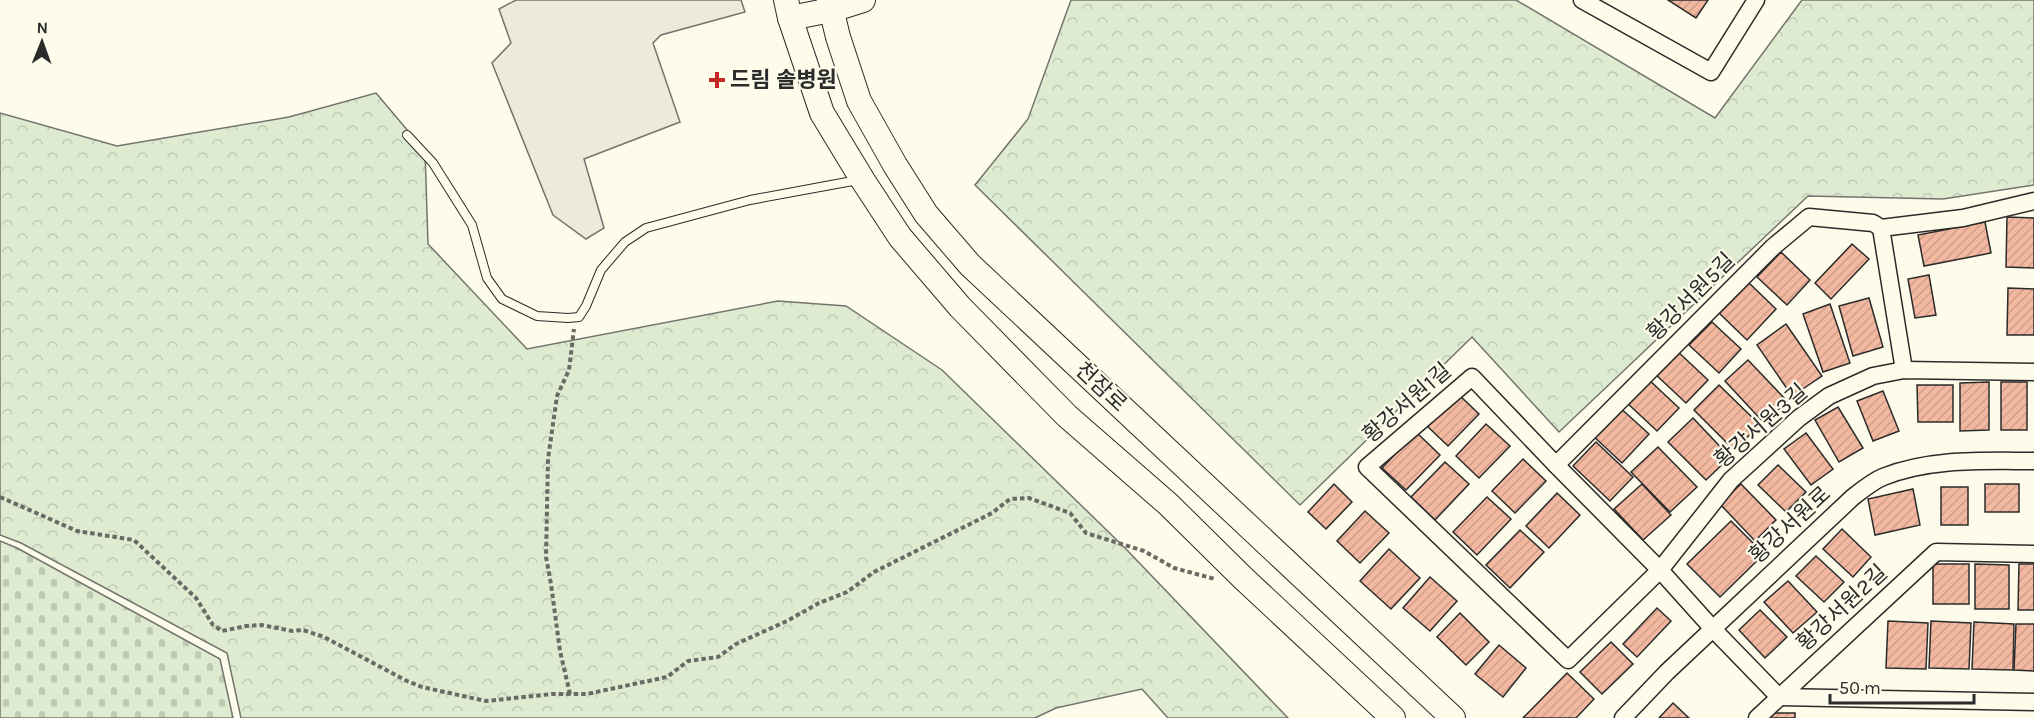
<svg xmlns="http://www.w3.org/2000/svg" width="2034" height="718" font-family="Karla,'Noto Sans KR',sans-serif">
<defs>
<pattern id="forest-crowns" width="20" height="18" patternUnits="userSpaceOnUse" patternTransform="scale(1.5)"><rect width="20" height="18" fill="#deebd1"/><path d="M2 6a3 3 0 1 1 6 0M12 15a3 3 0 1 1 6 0" fill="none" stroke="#bfcab4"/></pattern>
<pattern id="cemetery-stones" width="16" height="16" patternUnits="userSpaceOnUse" patternTransform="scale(1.5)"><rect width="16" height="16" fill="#deebd1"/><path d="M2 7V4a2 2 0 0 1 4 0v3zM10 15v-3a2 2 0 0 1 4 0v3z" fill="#bfcab4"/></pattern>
<pattern id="building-hatch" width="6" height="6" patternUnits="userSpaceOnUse" patternTransform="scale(1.5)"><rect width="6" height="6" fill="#f2b8a0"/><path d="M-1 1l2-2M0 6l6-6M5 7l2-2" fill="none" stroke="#d09e8a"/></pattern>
</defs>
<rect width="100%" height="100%" fill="#fdfbea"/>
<!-- forest -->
<g fill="url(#forest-crowns)" stroke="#74746e" stroke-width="1.5">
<polygon points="1071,0 1516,0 1715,118 1802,0 2034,0 2034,185 1943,199 1808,196 1559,432 1472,337 1300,505 975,185 1028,119"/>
<polygon points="376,93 425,151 428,244 527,349 778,301 846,306 942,370 1125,548 1288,718 1168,718 1142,689 1056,708 1035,718 241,718 227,653 21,543 0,535 0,113 117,146 289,117"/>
</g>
<!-- cemetery -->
<polygon fill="url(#cemetery-stones)" stroke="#74746e" stroke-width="1.5" points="0,541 17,548 220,659 233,718 0,718"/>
<!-- parking -->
<polygon fill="#eceadb" stroke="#74746e" stroke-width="1.5" points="516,0 741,0 745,12 661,35 653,43 680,122 584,159 604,228 586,239 553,215 492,63 511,43 499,9"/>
<!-- building -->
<g fill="url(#building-hatch)" stroke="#2b2b2b" stroke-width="1.5">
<polygon points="1668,0 1708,0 1696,18"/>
<polygon points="2007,217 2034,218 2034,268 2006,267"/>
<polygon points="1985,222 1991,253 1924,266 1918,235"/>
<polygon points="1852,244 1869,259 1831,299 1815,283"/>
<polygon points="1781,252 1810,280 1787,305 1757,277"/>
<polygon points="1929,275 1936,315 1915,318 1908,279"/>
<polygon points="1748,282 1776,309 1747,340 1719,313"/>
<polygon points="2008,288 2034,289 2034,335 2007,335"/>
<polygon points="1869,298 1883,347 1853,356 1839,306"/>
<polygon points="1830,304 1850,363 1823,372 1803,314"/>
<polygon points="1712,322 1741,349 1719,373 1689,345"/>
<polygon points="1786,324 1822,376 1792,396 1757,345"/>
<polygon points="1675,349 1708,380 1686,403 1653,372"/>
<polygon points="1748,360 1787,401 1764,423 1725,381"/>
<polygon points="1647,378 1679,408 1657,431 1625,401"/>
<polygon points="1989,382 1989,430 1960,431 1960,383"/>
<rect x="2001" y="382" width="26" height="48"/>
<polygon points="1719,385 1760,425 1734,450 1694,410"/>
<polygon points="1917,385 1953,385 1953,422 1918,422"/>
<polygon points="1883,391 1899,431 1873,441 1857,401"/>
<polygon points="1456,392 1479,414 1448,446 1425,424"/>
<polygon points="1617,405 1649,434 1622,463 1590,433"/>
<polygon points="1838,407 1863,448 1839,462 1815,420"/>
<polygon points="1693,418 1730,457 1706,480 1668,442"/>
<polygon points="1486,424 1510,446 1479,478 1456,456"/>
<polygon points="1416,432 1440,455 1406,490 1382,468"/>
<polygon points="1806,433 1833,469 1811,485 1784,449"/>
<polygon points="1596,442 1633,477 1610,501 1573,466"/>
<polygon points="1658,447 1697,487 1670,512 1631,472"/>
<polygon points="1523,459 1546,481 1515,513 1492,491"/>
<polygon points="1445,462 1469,484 1435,520 1411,497"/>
<polygon points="1778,465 1806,492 1786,512 1758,485"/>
<polygon points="1334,484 1352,502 1326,529 1308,512"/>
<polygon points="1642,484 1671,515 1643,540 1614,509"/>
<polygon points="1741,484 1776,520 1755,541 1720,504"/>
<rect x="1985" y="484" width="34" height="28"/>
<rect x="1941" y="487" width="27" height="38"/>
<polygon points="1913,489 1920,525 1875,535 1868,499"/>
<polygon points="1557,493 1580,515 1549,548 1526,526"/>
<polygon points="1487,497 1511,519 1477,555 1453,532"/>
<polygon points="1365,511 1389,533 1360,563 1337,541"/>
<polygon points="1731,521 1764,554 1720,597 1687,564"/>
<polygon points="1842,529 1871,557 1853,577 1823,549"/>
<polygon points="1520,530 1544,552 1510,588 1486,565"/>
<polygon points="1389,549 1420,578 1391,609 1360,581"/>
<polygon points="1816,556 1844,582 1824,602 1796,576"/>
<rect x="1933" y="564" width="36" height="40"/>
<polygon points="1975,564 2009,565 2009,609 1975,609"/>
<polygon points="2019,564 2034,564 2034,610 2018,610"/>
<polygon points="1430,577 1457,601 1430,631 1403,608"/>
<polygon points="1788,581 1817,612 1793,633 1764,602"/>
<polygon points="1657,608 1671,621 1637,657 1623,644"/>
<polygon points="1760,610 1787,637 1765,658 1739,630"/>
<polygon points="1460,613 1489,642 1466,665 1437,637"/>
<polygon points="1888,621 1928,623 1926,669 1886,668"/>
<polygon points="1931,621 1971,623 1969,669 1929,668"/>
<polygon points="1974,622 2014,624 2013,670 1972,669"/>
<polygon points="2016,624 2034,624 2034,671 2014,670"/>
<polygon points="1611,642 1633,664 1602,694 1580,672"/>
<polygon points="1499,645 1526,668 1503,697 1475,674"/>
<polygon points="1567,673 1594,699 1576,718 1523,718"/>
<polygon points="1673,703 1689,718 1659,718"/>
<polygon points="1767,713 1795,713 1795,718 1764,718"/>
</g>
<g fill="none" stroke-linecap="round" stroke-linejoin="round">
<defs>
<polyline id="lane" points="407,135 433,163 472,225 487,278 502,299 537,316 568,318 579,317 586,306 601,270 625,242 646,228 750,200 858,180"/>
<g id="street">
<polyline points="1582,0 1711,72 1756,0"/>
<polyline points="1881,228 1904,370"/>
<polyline points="2034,372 1904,370 1873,376 1829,396 1799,418 1731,480 1660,570 1568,660 1367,467 1472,377 1556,465 1660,570 1713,629 1779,697 2034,702"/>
<polyline points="1556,465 1773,247 1809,217 1873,223 1881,228 1963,218 2034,201"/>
<path d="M1623,718L1667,672L1853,497C1862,490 1873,481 1883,477C1931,458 1984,461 2034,461"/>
<polyline points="1757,718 1936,552 2034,554"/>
</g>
<g id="secondary">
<polyline points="786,0 790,18 822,113 862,179 900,237 960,307 1067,416 1168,504 1243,578 1393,718"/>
<polyline points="829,0 838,37 859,101 895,165 926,214 970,265 1453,718"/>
<polyline points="790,18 831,10 863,0"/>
</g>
</defs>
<!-- lane casing -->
<use href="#lane" stroke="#2b2b2b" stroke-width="10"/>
<!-- street casing -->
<use href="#street" stroke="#2b2b2b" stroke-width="19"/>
<!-- secondary casing -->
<use href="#secondary" stroke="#2b2b2b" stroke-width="26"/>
<!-- path -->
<g stroke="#6a6964" stroke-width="4" stroke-dasharray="4.5 3" stroke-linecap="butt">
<polyline points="0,497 77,531 134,540 196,598 213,625 222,631 246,626 262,625 292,631 303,630 324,637 407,681 422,687 486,701 552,694 587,694 667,677 688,661 718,657 736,644 787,621 819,603 847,592 874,572 992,513 1010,499 1029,498 1070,513 1086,533 1144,551 1174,568 1215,579"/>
<polyline points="570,694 560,651 551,584 546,557 548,459 557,396 569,370 574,329"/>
</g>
<!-- lane -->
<use href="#lane" stroke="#fdfbea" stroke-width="8"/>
<!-- street -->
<use href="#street" stroke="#fdfbea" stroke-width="16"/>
<!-- secondary -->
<use href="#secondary" stroke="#fdfbea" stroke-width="24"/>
</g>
<!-- markers -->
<path fill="#c62828" stroke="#fdfbea" stroke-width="2" d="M714 71h6v6h6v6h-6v6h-6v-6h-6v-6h6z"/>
<g text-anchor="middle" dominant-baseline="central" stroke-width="4.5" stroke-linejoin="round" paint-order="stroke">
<!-- poi labels -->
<g font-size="22" font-weight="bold" fill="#2b2b2b" stroke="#fdfbea" text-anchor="start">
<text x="730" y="80">드림 솔병원</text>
</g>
<!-- street labels -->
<g font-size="22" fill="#2b2b2b" stroke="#fdfbea">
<text transform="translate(1691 297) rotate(-45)">황강서원5길</text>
<text transform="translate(1101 387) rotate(43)">천잠로</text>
<text transform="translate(1407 403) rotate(-41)">황강서원1길</text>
<text transform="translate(1761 426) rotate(-41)">황강서원3길</text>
<text transform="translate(1790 525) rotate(-43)">황강서원로</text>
<text transform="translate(1842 608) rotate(-43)">황강서원2길</text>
</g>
</g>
<!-- north arrow -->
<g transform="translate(42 42) rotate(1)" stroke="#fdfbea" stroke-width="4.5" paint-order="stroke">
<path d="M0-4.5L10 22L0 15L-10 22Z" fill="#2b2b2b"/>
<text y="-9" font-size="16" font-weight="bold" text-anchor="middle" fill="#2b2b2b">N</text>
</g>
<!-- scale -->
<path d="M1830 694v9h144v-9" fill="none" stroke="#2b2b2b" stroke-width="3"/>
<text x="1839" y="694" font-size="18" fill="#2b2b2b" stroke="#fdfbea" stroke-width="4.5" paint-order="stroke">50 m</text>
</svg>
